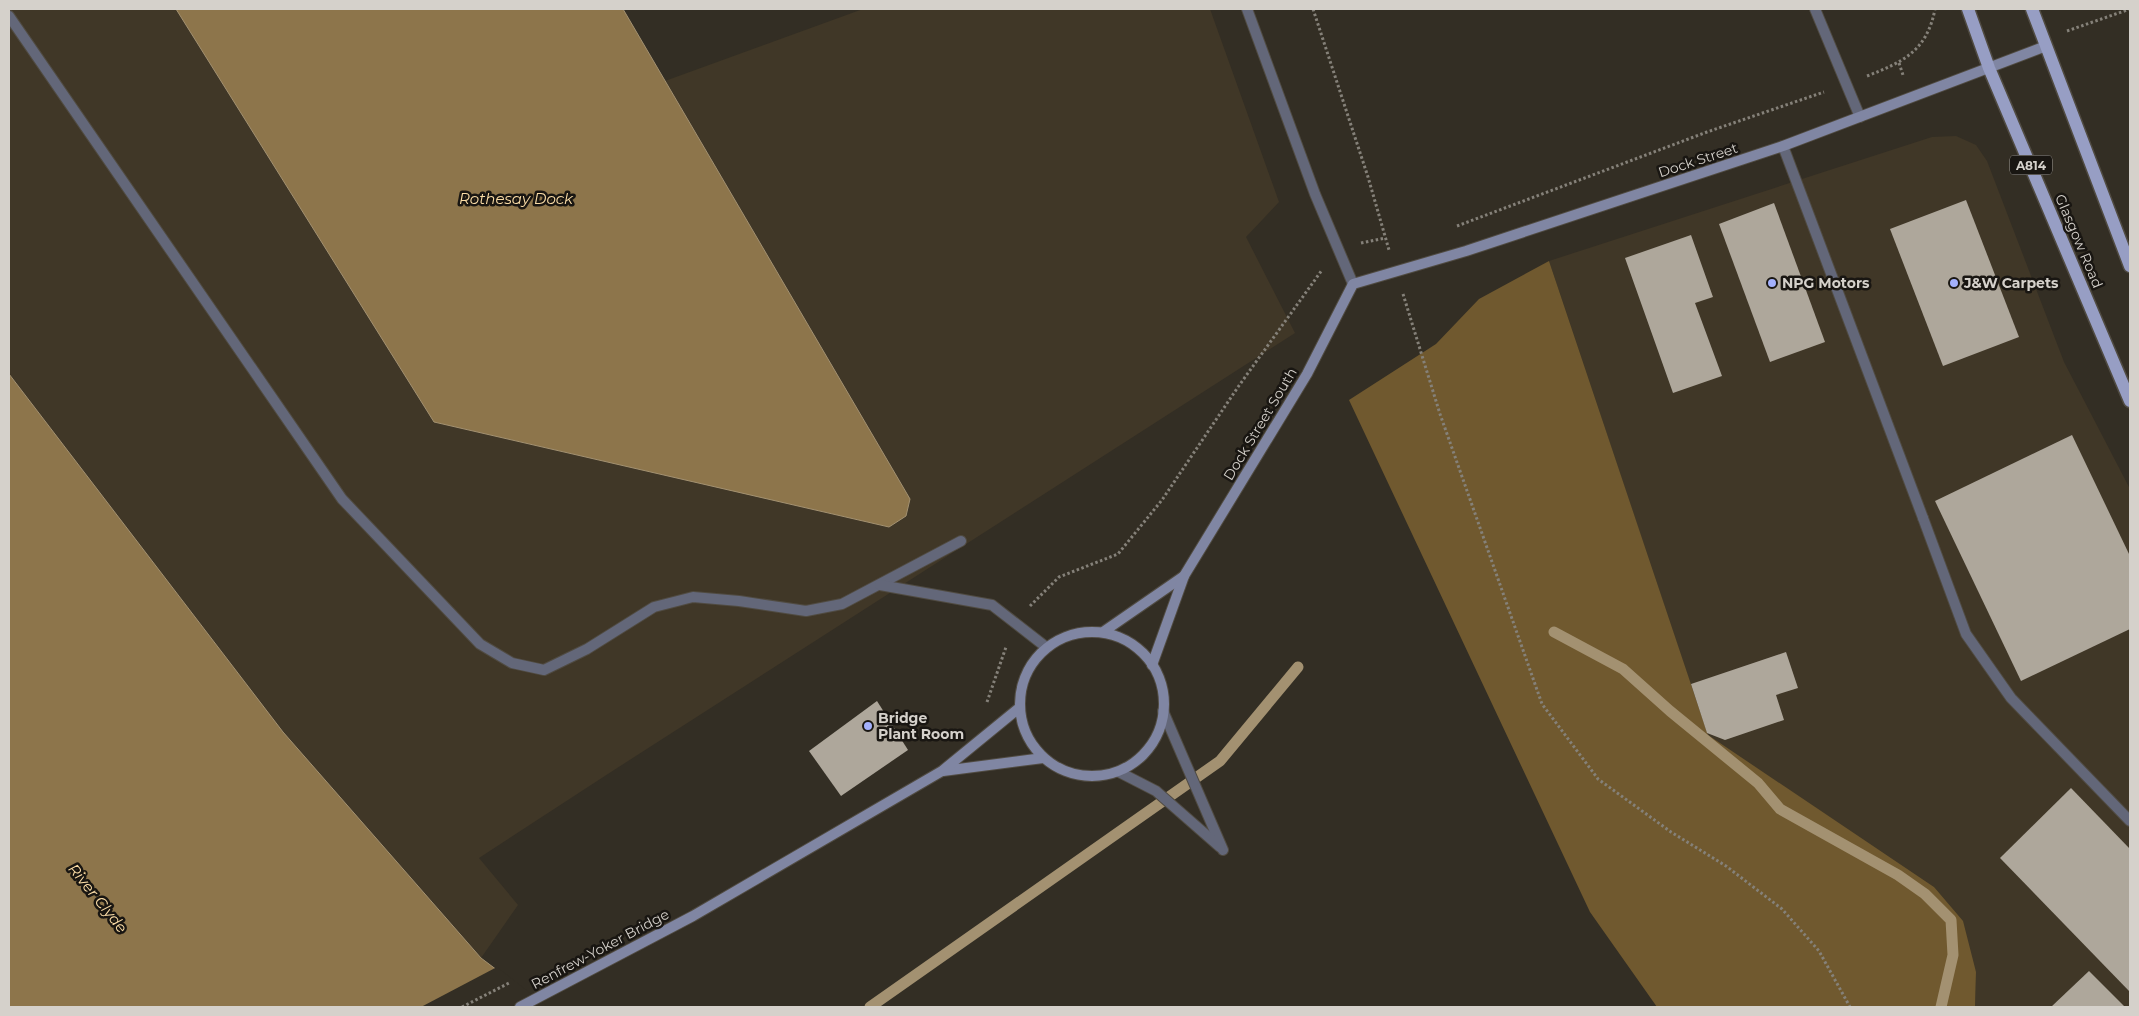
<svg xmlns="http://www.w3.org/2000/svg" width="2139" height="1016" font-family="Montserrat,sans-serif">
<rect width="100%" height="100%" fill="#332e24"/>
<!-- built -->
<g fill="#403727">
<polygon points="9,9 181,9 434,422 888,527 906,516 910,499 903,487 665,81 863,9 1210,9 1279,202 1246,237 1295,333 614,770 479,858 518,905 481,958 283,732 9,374"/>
<polygon points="1956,136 1976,145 1987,161 2064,362 2130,489 2130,1007 1975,1007 1976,972 1934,887 1708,736 1549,261 1932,137"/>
</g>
<!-- forest -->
<polygon fill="#70592f" points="1549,261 1708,735 1934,887 1963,921 1976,972 1975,1007 1657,1007 1590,912 1349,400 1436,344 1479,299"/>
<!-- water -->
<g fill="#8d754b" stroke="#a39171">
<polygon points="176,9 623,9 903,487 910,499 906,516 889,527 434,422"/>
<polygon points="9,374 283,732 481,958 546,1007 9,1007"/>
</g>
<!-- pier -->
<polygon fill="#332e24" points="497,967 548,1007 421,1007"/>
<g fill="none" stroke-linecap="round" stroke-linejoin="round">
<!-- stream -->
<g stroke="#a39171" stroke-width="11">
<polyline points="1554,632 1623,669 1670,711 1758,783 1780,809 1898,875 1925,894 1951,920 1953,955 1941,1007"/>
<polyline points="870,1007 1220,761 1298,667"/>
</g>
</g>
<!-- building -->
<g fill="#aea79b">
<polygon points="1966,200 2019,337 1943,366 1890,229"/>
<polygon points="1774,203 1825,342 1770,362 1719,224"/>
<polygon points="1691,235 1713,297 1695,303 1722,376 1673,393 1625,258"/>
<polygon points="2072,435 2130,556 2130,629 2021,681 1935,501"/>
<polygon points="1786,652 1798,688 1776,695 1784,720 1725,740 1707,733 1691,684"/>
<polygon points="877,701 908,750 841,796 809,751"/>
<polygon points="2071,788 2130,849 2130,992 2000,858"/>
<polygon points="2089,971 2125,1007 2051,1007"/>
</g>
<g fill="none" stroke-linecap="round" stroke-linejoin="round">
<defs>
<g id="lane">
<polyline points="1247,9 1315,194 1353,284"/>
<polyline points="1815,9 1860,117"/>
<polyline points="9,16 342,499 480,644 512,663 544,670 587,649 654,607 693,597 739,601 806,611 842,604 961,541"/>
<polyline points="1923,518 1966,634 2011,698 2130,821"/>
<polyline points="880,585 992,605 1046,647"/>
</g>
<g id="street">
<polyline points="1783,146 1923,518"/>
<polyline points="1163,711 1223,850"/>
<polyline points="1119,772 1156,791 1220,847"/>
</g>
<g id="secondary">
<circle cx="1092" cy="704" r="72"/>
<polyline points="1103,632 1184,576"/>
<polyline points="1152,665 1184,576 1307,374 1353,284 1466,251 1783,146 2046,46"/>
<polyline points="943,771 1043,758"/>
<polyline points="520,1007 693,916 942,771 1019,708"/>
</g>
<g id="primary">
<polyline points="1968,9 1989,68 2130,401"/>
<polyline points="2032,9 2130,266"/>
</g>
</defs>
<!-- lane casing -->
<use href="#lane" stroke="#504b42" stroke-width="12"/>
<!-- street casing -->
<use href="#street" stroke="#504b42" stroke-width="12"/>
<!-- secondary casing -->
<use href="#secondary" stroke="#504b42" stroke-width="12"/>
<!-- primary casing -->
<use href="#primary" stroke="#504b42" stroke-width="15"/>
<!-- path -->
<g stroke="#858179" stroke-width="3" stroke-dasharray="2.5 2.5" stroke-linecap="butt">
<polyline points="1313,9 1368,177 1389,250"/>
<polyline points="2067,31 2130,9"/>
<polyline points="1899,63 1903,75"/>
<path d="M1867,76C1903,62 1927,51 1935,9"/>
<polyline points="1457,226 1707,132 1824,92"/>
<polyline points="1361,243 1385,238"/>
<polyline points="1403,294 1440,414 1542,704 1598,779 1671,832 1726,866 1782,909 1819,951 1850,1007"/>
<polyline points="1030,606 1059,577 1118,554 1162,500 1238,387 1322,270"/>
<polyline points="987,702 1006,647"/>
<polyline points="462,1007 511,982"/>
</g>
<!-- lane -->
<use href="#lane" stroke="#636779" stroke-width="10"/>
<!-- street -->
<use href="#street" stroke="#636779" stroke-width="10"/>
<!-- secondary -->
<use href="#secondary" stroke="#8086a3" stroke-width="10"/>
<!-- primary -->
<use href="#primary" stroke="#979ec4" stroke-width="12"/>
</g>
<!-- markers -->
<g fill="#a4b1fc" stroke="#191612" stroke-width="2">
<circle cx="1772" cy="283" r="5"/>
<circle cx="1954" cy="283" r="5"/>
<circle cx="868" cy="726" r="5"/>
</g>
<g text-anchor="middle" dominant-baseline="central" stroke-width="5" stroke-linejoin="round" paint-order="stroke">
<!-- shield labels -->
<rect fill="#191612" stroke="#9d9994" stroke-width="1" x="2010" y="155.5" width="42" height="19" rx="4"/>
<g font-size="12" font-weight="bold" fill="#d5d1cb">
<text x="2031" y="165">A814</text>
</g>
<!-- street labels -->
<g font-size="14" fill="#d5d1cb" stroke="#191612">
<text transform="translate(1698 160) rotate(-18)">Dock Street</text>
<text transform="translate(2079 241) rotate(67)">Glasgow Road</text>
<text transform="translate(1260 424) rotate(-59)">Dock Street South</text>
<text transform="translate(600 949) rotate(-28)">Renfrew-Yoker Bridge</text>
</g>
<!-- poi labels -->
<g font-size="14" font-weight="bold" fill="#d5d1cb" stroke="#191612" text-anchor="start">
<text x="1782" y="283">NPG Motors</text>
<text x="1964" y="283">J&amp;W Carpets</text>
<text x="878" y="718">Bridge<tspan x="878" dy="16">Plant Room</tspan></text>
</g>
<!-- water labels -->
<g font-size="15" font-style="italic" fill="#fbdda7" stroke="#191612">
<text x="516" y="198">Rothesay Dock</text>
<text transform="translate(98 898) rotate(51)">River Clyde</text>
</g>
</g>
<!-- border -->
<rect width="2139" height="1016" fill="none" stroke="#d5d1cb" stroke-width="20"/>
</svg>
